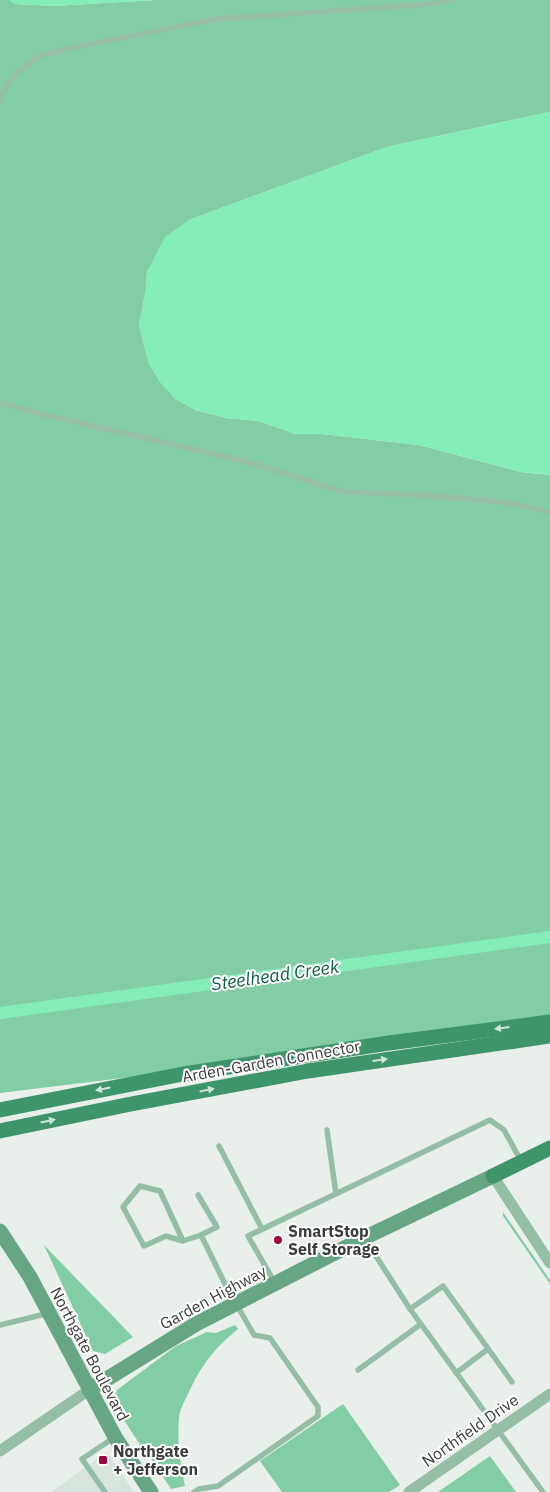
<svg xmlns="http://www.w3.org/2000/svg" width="550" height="1492" font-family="'IBM Plex Sans',sans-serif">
<rect width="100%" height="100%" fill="#e9efeb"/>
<!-- built -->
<polygon fill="#d8e5dd" points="107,1452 134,1492 51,1492"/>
<!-- green -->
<g fill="#83cda6">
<polygon points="0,0 9,0 16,4 54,6 155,0 550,0 550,112 387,147 189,220 147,271 146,289 139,325 149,364 195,410 227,418 258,421 296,434 322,434 419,445 521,472 550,475 550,1026 0,1093"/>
<polygon points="503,1212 550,1280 550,1284 503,1216"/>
<polygon points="44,1245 133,1337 105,1354 93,1351"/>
<path d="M235,1325L238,1329C214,1349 202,1364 189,1392C185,1400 180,1409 179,1417C177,1441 180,1463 185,1486L171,1489L152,1460L148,1457L113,1403L117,1390L176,1346L207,1332L216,1333Z"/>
<polygon points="343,1404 400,1485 389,1492 282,1492 260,1461"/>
<polygon points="490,1456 516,1492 438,1492"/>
</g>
<!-- water -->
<g fill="#85eeb8">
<polygon points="9,0 155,0 54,6 16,4"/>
<polygon points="550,112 550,475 521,472 419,445 322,434 296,434 258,421 227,418 195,410 175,399 159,381 149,364 139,325 146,289 147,272 165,237 189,220 387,147"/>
</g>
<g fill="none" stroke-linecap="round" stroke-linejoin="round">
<!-- canal -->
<polyline stroke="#85eeb8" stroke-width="12" points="0,1013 550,937"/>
<!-- lane -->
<g stroke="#95bea7" stroke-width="5.5">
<polyline points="0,101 1,96 13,76 39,56 66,49 217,19 432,4 450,0"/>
<polyline points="0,403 41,414 244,461 345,492 420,495 504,502 550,512"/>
<polyline points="327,1130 336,1194"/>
<polyline points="219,1146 262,1229"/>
<polyline points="365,1239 410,1309 543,1492"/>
<polyline points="183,1241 160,1191 140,1186 123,1207 144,1246 166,1236 183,1241 201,1235"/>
<polyline points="275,1283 248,1236 490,1120 504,1130 521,1161"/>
<polyline points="410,1309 443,1286 512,1382"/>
<polyline points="0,1325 49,1313"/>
<polyline points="358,1370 421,1324"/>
<polyline points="456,1373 488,1349"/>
<polyline points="105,1492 82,1459 115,1437"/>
<polyline points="194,1492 199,1489 218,1486 318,1416 318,1407 270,1338 254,1335 227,1288 201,1235 217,1227 198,1195"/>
</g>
<!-- street -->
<g stroke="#95bea7" stroke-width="11">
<polyline points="493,1176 550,1263"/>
<polyline points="0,1451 89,1390"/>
<polyline points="409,1492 550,1394"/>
</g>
<!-- secondary -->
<g stroke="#66a685" stroke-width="15">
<polyline points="0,1231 30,1277 115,1437 151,1492"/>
<polyline points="89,1390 196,1324 364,1238 493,1176"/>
</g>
<!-- primary -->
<g stroke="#3e956c" stroke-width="15">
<polyline points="0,1110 183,1074 389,1043 550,1022"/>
<polyline points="0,1131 131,1104 308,1071 550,1036"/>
<polyline points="493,1176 550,1148"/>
</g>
</g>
<!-- one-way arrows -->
<defs><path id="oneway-solid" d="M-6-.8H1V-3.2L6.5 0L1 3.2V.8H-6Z" transform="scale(1.25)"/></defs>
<g fill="#cfe4da">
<use href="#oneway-solid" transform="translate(502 1028) rotate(173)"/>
<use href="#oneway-solid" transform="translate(380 1060) rotate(-8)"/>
<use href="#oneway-solid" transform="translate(103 1089) rotate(169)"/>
<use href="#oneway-solid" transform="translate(207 1090) rotate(-11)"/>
<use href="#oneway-solid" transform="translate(48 1121) rotate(-12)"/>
</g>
<!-- markers -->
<g fill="#a2043f" stroke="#fff" stroke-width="2">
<circle cx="278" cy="1240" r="5"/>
<rect x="98" y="1455" width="10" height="10" rx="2.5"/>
</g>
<g text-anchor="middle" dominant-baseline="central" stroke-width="4" stroke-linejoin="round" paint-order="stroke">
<!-- street labels -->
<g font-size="16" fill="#3a3c3b" stroke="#fff">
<text transform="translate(271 1061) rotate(-10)">Arden-Garden Connector</text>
<text transform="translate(213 1297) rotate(-28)">Garden Highway</text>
<text transform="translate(90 1354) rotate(62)">Northgate Boulevard</text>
<text transform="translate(470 1430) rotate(-35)">Northfield Drive</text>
</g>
<!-- poi labels -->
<g font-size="16" font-weight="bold" fill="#3a3c3b" stroke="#fff" text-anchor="start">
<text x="288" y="1231">SmartStop<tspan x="288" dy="18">Self Storage</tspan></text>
<text x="113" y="1451">Northgate<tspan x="113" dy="18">+ Jefferson</tspan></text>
</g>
<!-- water labels -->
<g font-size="18" font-style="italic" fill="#0d5f3e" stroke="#fff">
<text transform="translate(275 975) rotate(-8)">Steelhead Creek</text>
</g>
</g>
</svg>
